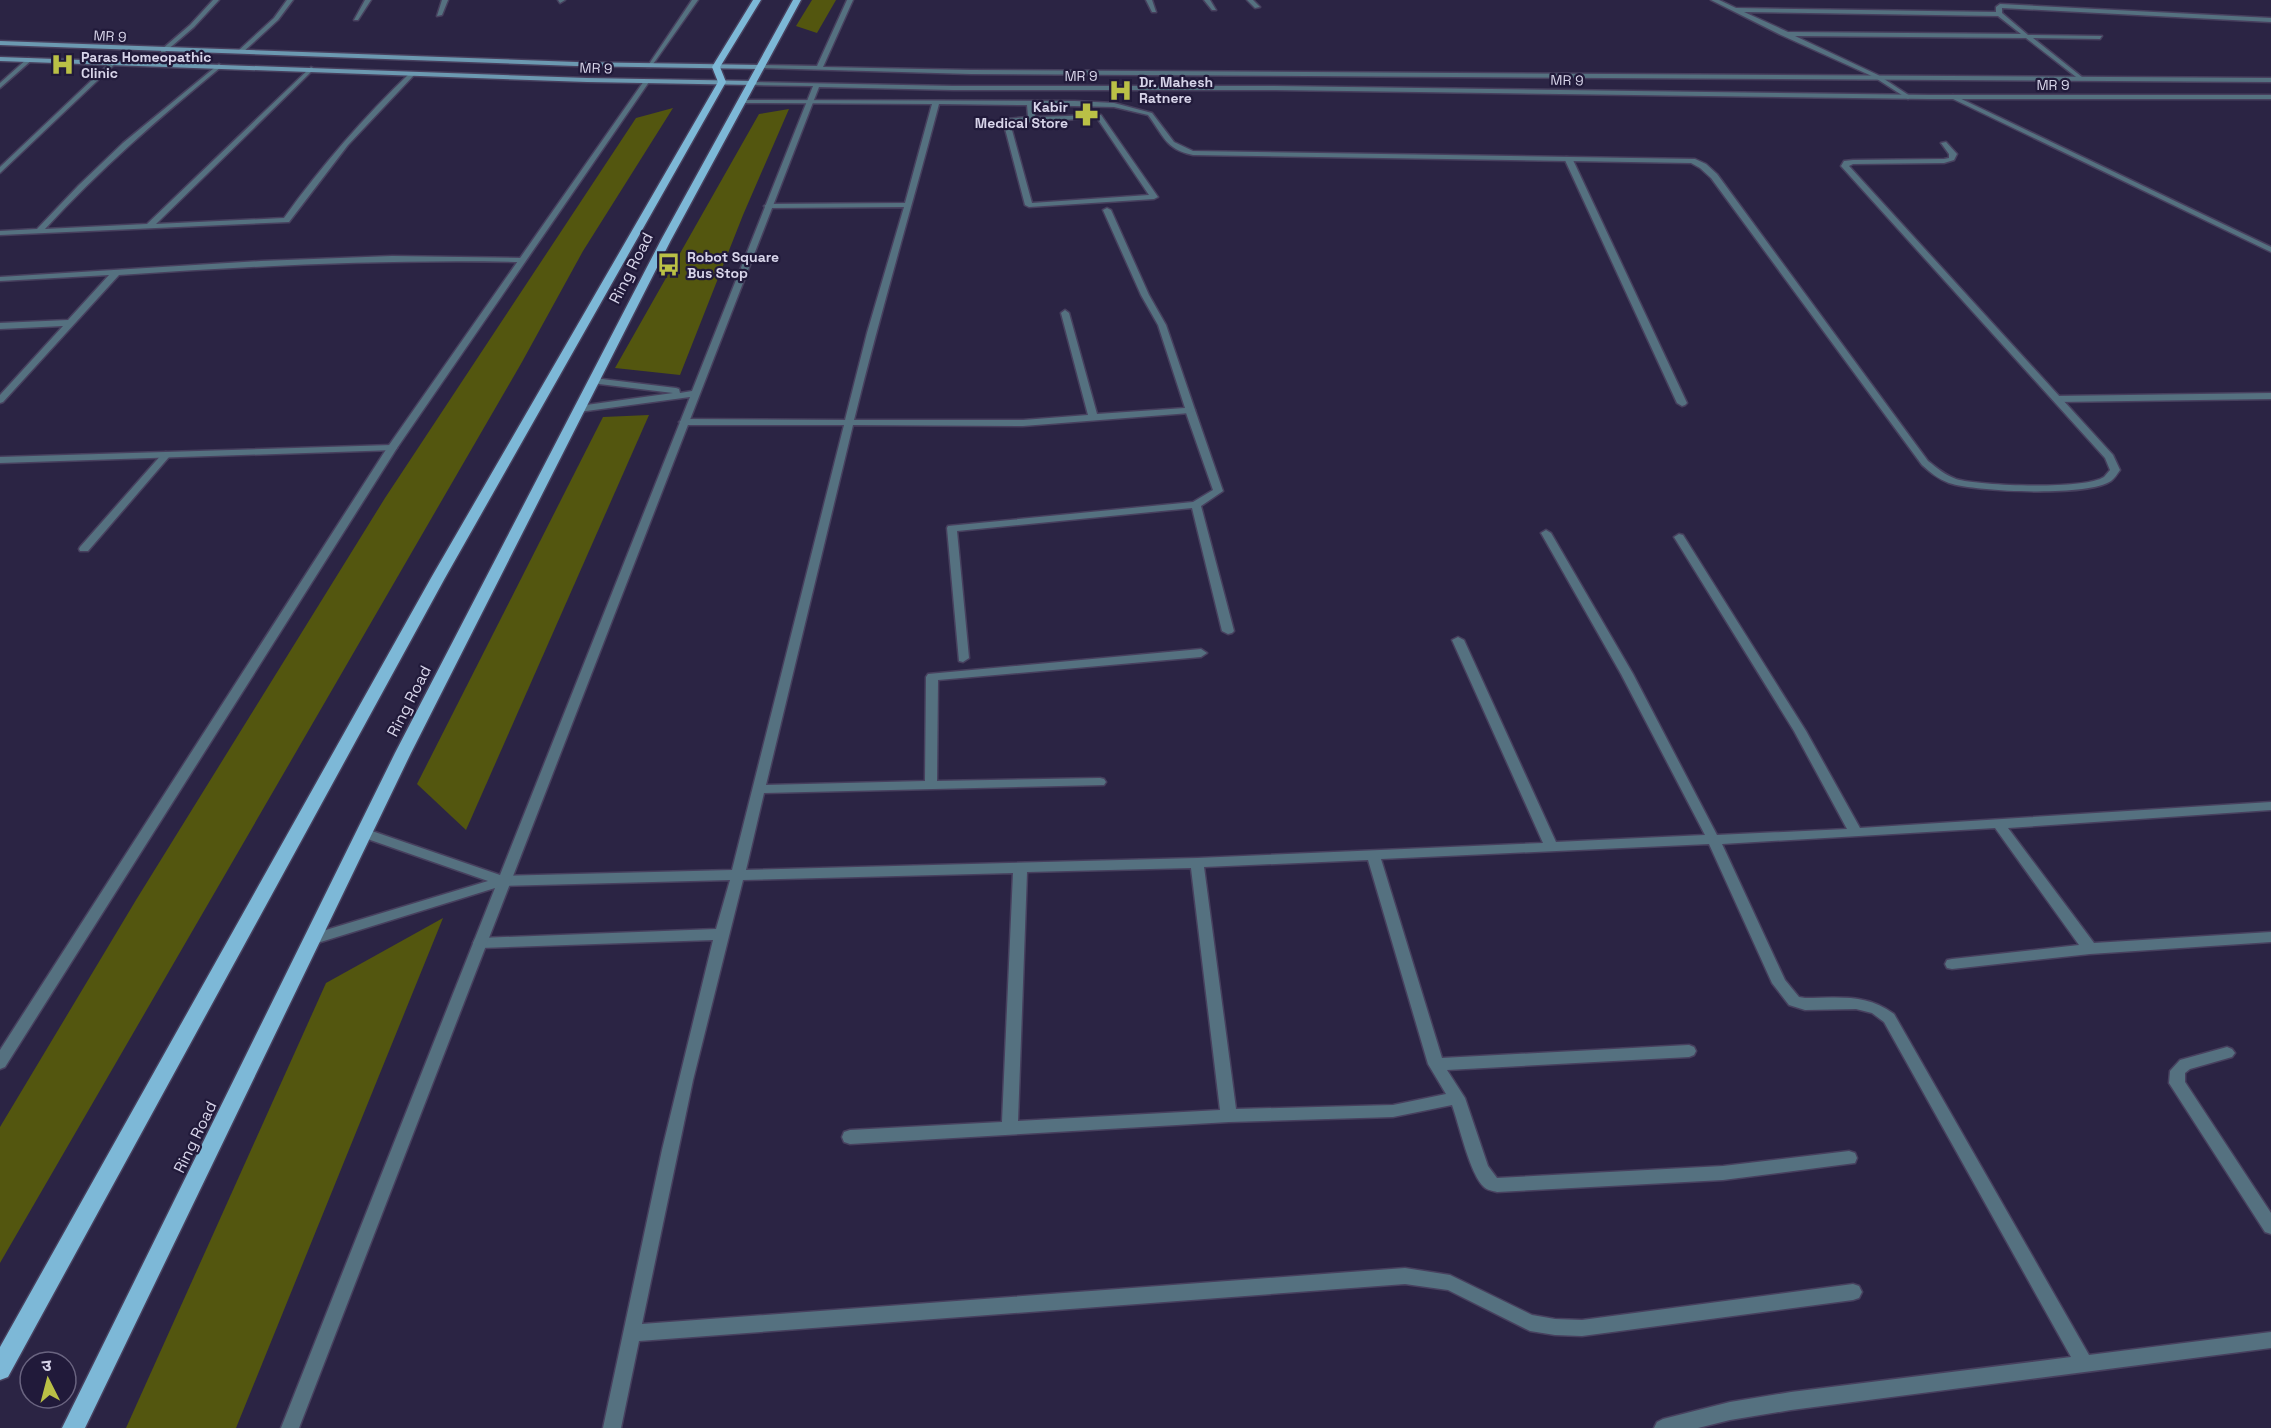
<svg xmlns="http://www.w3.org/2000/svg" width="2271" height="1428" font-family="'Space Grotesk','Noto Sans Devanagari',sans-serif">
<rect width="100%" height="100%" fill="#2b2444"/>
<!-- forest -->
<g fill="#53560f">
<polygon points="812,0 836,0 817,33 796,26"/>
<polygon points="673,108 583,251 522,362 0,1263 0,1127 136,900 385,498 636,118"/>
<polygon points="789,109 743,215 680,375 615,368 759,114"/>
<polygon points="649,415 466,830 417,784 603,417"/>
<polygon points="443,918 236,1428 126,1428 326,983"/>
</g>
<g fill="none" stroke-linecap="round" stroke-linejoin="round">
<defs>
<g id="service">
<polygon points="558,0 565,0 560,3"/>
<polygon points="1566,157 1572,158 1687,403 1685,405 1682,406 1677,403 1564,158"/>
<polygon points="2271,393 2271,399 2057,402 2052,399 2057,396"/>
<polygon points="1190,407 1195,410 1223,491 1201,506 1234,631 1232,633 1228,634 1222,631 1192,508 957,531 969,658 963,662 959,661 947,528 948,526 1193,502 1213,490 1185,410"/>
<polygon points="166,452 171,455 169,457 88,551 80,551 79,549 80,547 163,453"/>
</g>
<g id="minor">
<polygon points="213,0 219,0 194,27 165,52 161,52 161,50 190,25"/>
<polygon points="287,0 293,0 278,20 242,53 238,53 238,51 274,18"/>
<polygon points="365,0 371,0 358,20 354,20"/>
<polygon points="442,0 448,0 442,15 437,16"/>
<polygon points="1146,0 1152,0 1156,12 1152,12"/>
<polygon points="1204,0 1210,0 1216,10 1212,10"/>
<polygon points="1247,0 1253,0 1260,7 1255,8"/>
<path d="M1711,0H1719L1736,8L1996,12V7L2000,4L2271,18V22L2002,8V13L2028,35L2102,36L2100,39L2033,38L2082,77V79L2080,80L2026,38L1795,36L1878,75L1910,96L1911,97L1908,99L1874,77L1781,35ZM1744,12L1998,16L2021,34L1788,32Z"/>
<polygon points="28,58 33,59 0,88 0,83"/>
<polygon points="112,61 117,62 0,173 0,167"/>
<path d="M219,64L222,66L221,67C159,118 99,170 45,229L147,224L311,67L313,68V70L156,224L284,218C322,165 364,117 411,72L416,73L348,145L289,222L0,235V231L37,229L79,185L123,143Z"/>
<polygon points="1953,95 2271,247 2271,252 1951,98 1950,97"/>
<path d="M742,100L1075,101L1114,103L1152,113L1174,142L1193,151L1695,159L1706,164L1717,174L1928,461C1937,468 1945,475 1956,479C1979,486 2084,490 2104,477C2106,475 2108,472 2110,470L2105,458L1841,166L1844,161L1853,160L1944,159L1949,158V154L1941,143L1946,142L1957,154L1954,160L1944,163L1853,164L1849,166L2113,455L2120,470C2117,474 2115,478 2111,481C2088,497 1976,492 1949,483C1938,479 1930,472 1922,465L1711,178L1700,168L1691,163L1193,155C1165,149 1164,136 1148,115L1114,107L1034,105L1035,117L1101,115L1158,197L1154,199L1029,207L1025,205L1003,121L1006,119L1028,117L1027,105L939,104C911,210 880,314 854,420H1023L1088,415L1061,313L1065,310L1069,313L1097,414L1185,408L1158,325L1141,295L1103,210L1107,208L1111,210L1149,295L1166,325L1195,410L1190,413L1023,426L853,425L766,785L925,781L926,677L928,674L1201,649L1207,653L1201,657L938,680L937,781L1100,778L1104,779L1106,782L1104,785L764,793L746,870L1197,858L1543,843L1452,640L1458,637L1464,640L1556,842L1705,835L1621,674L1541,533L1546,530L1551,533L1633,674L1717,835L1847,829L1794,731L1674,537L1679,534L1683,535L1806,731L1860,828L2271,802V810L2008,828L2094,943L2271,932V942L2090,954L1952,969L1947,968L1945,964L1947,960L1952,959L2079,945L1995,828L1722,844L1785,980L1799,997L1805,998C1838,998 1866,993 1894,1014L2089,1355L2271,1332V1348L1791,1410L1730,1420L1698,1428H1654L1657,1422L1663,1419L1730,1402L1791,1392L2071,1357L1884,1022L1872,1013L1856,1009L1805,1010L1789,1005L1772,983L1709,844L1381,859L1442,1058L1689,1045L1694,1047L1696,1051L1694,1055L1689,1057L1447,1070L1465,1098L1488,1166L1497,1178L1723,1166L1849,1151L1855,1153L1857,1158L1855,1163L1723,1180L1497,1192C1493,1191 1487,1190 1484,1187C1470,1175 1459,1124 1452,1105L1393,1117L1229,1122L850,1144L844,1142L842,1137L844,1132L850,1130L1002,1122L1013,873L743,880L693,1080L642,1324L1405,1268L1450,1275L1532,1315L1555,1319L1582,1320L1853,1284L1859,1286L1862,1292L1859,1298L1853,1300L1582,1336L1555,1335L1530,1331L1448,1290L1405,1284L639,1341L621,1428H603L662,1150L713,940L480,948L475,947L473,943L475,939L480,938L716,929L730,880L503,886L498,884L496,881L498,878L503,876L732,870L844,425H684L679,422L684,419L845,420L867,333L904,207L768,208L764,206L768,204L905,203L932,104L744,103L741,101ZM1097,118L1149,195L1032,203L1010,123ZM1368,860L1428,1064L1446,1094L1393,1105L1236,1109L1204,867ZM1191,868L1220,1110L1018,1121L1027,872Z"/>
<path d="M392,256L522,258L526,260L522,262C387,259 253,266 119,275L3,402L0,403V395L63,326L0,329V323L68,320L109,275L0,281V277L261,261Z"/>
<polygon points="392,445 397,448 395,450 0,463 0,457"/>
<polygon points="2227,1047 2232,1049 2235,1053 2232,1057 2190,1069 2185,1073 2185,1082 2271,1213 2271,1234 2265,1232 2169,1083 2170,1071 2180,1060"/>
</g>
<g id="tertiary">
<polygon points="692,0 698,0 651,67 647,67"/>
<polygon points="847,0 853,0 823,67 971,70 2271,78 2271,82 971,74 759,68 758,67 761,65 817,66"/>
<polygon points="644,81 649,82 397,448 5,1067 0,1069 0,1050 387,448"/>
<polygon points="752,82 953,86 1275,86 1930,95 2271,95 2271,99 1930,99 1275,90 953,90 819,87 299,1428 281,1428 495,888 311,945 306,944 304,940 306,936 488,881 359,836 357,833 359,830 369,830 500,875 690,397 579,412 574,409 579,406 673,393 591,383 589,381 594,378 676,388 679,389 680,393 692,391 813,86 754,85 752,84"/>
</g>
<g id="secondary">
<polygon points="0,41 576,62 761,65 764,67 761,69 576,66 0,45"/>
<polygon points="0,57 587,78 754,81 757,83 754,85 587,82 0,61"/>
</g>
<g id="primary">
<polygon points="753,0 761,0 720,67 726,82 445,578 8,1377 0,1380 0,1347 431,578 718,82 712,67"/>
<polygon points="793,0 801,0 671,240 411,753 85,1428 62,1428 395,753 661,240"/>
</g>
</defs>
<!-- service casing -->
<use href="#service" stroke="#47405e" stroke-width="3"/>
<!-- minor casing -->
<use href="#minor" stroke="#47405e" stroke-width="3"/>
<!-- tertiary casing -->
<use href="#tertiary" stroke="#47405e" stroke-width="3"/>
<!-- secondary casing -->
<use href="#secondary" stroke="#47405e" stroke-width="3"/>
<!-- primary casing -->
<use href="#primary" stroke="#47405e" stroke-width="3"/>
<!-- service -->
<use href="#service" fill="#557180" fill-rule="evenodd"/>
<!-- minor -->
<use href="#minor" fill="#557180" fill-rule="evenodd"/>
<!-- tertiary -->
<use href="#tertiary" fill="#557180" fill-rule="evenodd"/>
<!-- secondary -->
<use href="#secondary" fill="#6c99b1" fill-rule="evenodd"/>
<!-- primary -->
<use href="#primary" fill="#7db8d7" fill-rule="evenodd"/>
</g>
<!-- icons -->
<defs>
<symbol id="hospital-bare" viewBox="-9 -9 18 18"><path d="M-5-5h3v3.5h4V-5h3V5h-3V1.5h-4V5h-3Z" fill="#bac046" stroke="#211a3a" stroke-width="2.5" paint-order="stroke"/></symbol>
<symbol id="pharmacy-bare" viewBox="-9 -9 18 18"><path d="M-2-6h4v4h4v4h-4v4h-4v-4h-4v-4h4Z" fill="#bac046" stroke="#211a3a" stroke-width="2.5" paint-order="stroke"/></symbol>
<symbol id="bus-bare" viewBox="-9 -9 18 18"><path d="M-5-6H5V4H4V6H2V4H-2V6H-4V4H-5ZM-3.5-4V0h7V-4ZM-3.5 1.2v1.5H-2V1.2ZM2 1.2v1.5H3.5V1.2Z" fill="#bac046" stroke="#211a3a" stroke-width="2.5" paint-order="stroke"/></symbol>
</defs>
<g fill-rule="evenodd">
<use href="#hospital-bare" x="46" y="48" width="33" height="33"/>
<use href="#hospital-bare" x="1104" y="74" width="33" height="33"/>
<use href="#pharmacy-bare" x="1070" y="98" width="33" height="33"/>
<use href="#bus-bare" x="652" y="248" width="33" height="33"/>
</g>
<g text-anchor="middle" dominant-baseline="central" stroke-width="4.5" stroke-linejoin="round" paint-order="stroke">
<!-- far-street labels -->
<g font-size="14" fill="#d7d4e9" stroke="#211a3a">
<text transform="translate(110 36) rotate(3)">MR 9</text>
<text transform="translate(596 68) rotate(2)">MR 9</text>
<text x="1081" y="76">MR 9</text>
<text transform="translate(1567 80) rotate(1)">MR 9</text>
<text x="2053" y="85">MR 9</text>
</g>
<!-- far-poi labels -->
<g font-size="14" font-weight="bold" fill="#d7d4e9" stroke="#211a3a" text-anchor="start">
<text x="81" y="57">Paras Homeopathic<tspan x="81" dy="16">Clinic</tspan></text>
<text x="1139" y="82">Dr. Mahesh<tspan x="1139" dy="16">Ratnere</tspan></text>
<text x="1068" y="107" text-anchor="end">Kabir<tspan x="1068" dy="16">Medical Store</tspan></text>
<text x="687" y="257">Robot Square<tspan x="687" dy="16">Bus Stop</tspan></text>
</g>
<!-- street labels -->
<g font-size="16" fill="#d7d4e9" stroke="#211a3a">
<text transform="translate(631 268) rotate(-63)">Ring Road</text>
<text transform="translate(409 701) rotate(-63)">Ring Road</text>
<text transform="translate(195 1137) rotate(-64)">Ring Road</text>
</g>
</g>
<!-- north arrow -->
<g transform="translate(48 1380) rotate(354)"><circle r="28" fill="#211a3a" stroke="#6a6480" stroke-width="1.5"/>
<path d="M0-4.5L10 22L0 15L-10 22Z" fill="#bac046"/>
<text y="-9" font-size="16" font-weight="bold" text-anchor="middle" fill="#d7d4e9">उ</text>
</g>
</svg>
